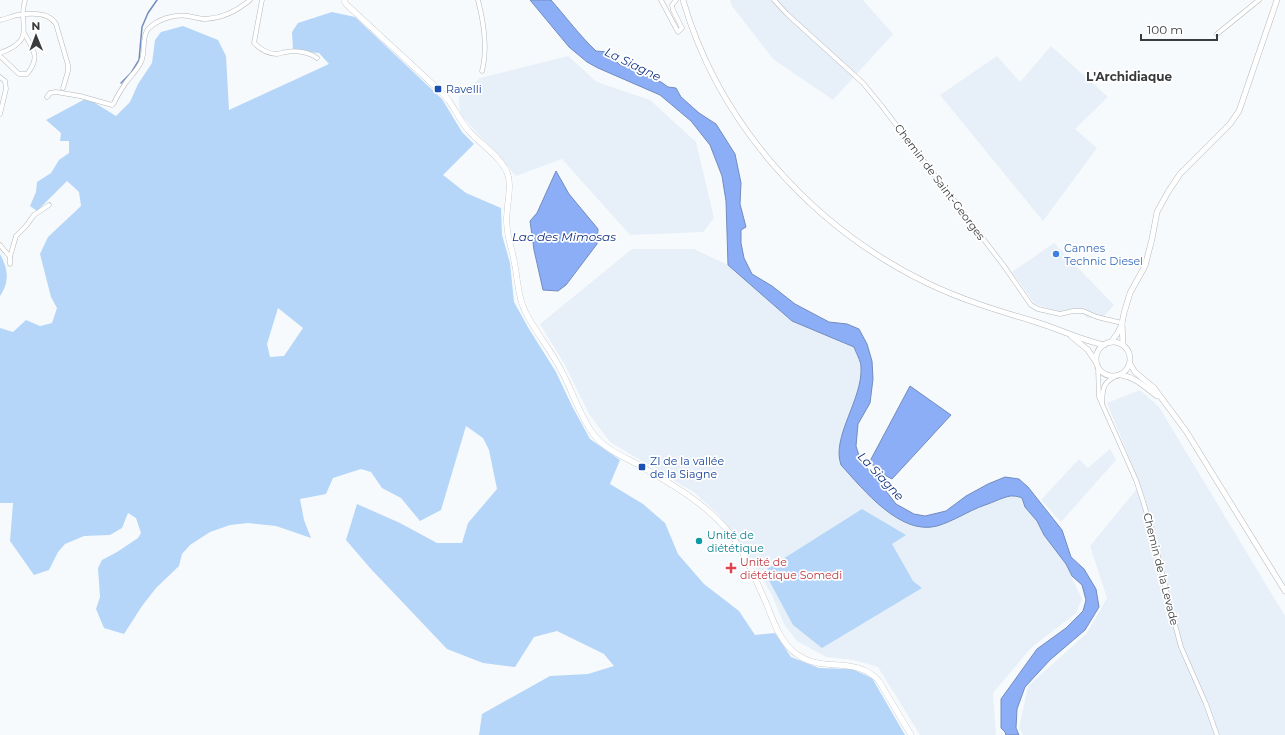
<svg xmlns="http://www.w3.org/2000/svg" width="1285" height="735" font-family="Montserrat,sans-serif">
<rect width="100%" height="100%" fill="#f7fafc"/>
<!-- built -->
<g fill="#e7f0f8">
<polygon points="730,0 863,0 893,34 833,100 773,59 732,6"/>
<polygon points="1051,46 1108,97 1075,129 1097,148 1043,221 940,95 997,56 1020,82"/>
<polygon points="568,56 597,82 650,100 696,142 714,218 703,232 630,235 562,159 516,176 460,114 459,97 480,78"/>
<polygon points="1054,243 1114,305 1104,316 1088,318 1075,308 1060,312 1035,304 1012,272"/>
<polygon points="632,249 694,249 728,265 792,321 854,347 861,365 861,384 846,426 875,500 901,521 923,528 1012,495 1034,498 1082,599 1076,613 1031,648 993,693 996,735 920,735 878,667 854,660 826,657 797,641 784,624 772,595 740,542 719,515 695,493 610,442 589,414 565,365 540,324"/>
<polygon points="1140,390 1159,407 1285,616 1285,735 1023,735 1019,728 1028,686 1087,633 1107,598 1090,546 1140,485 1107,403"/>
<polygon points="1110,449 1116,460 1061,522 1041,500 1079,459 1088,468"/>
</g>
<!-- green -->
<g fill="#b5d6f8" fill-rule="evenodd">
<path d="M332,12L355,17L442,99L462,132L474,144L443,175L466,193L501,208L502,235L510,263L514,302L529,329L556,372L572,406L590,439L620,460L610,484L643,504L665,523L678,554L704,584L739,611L755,635L775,633L791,657L819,668L852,669L872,678L905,735H479L482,714L550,676L588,674L614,666L604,654L557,631L534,637L515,667L483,663L447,649L370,568L346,540L357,504L400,523L437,543H462L468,523L497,489L489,450L483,438L466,426L441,510L420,521L401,498L382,488L371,472L361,469L333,478L326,494L300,499L304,520L311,538L276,526L248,523L230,525L210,532L190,545L182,554L179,566L156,588L142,606L124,634L104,628L96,609L100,597L98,568L102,560L117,552L138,538L141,533L136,518L128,513L122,528L110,535L84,536L65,544L58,552L49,570L34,575L10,541L13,503H0V328L13,332L26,320L40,326L52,323L57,308L51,297L40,254L48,237L81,206L79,192L67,181L37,211L30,206L36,192L37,182L51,173L59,160L69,153V141H60L61,133L46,120L87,98L116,116L130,102L138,84L152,63L155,40L161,32L183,26L218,40L226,56L229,110L329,64L319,53L293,51L292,32L298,23ZM278,308L303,328L284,356L270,357L267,344Z"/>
<path d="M0,254C8,269 10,281 0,296Z"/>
<polygon points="862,509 906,535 892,544 913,581 922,588 822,648 793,625 764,571"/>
</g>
<!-- water -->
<g fill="#8caef6" stroke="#738cbe">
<path d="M530,0H551C566,17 580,36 596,51L607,52L620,65L638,70L643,75L661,82L668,87L676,88L681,97L699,113L716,124L735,154L741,183L740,204L746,227L741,230V243L744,258L752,274L772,286L795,304L829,322L847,324L859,329L867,344L872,361L873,379L870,403L858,424L856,446L861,462L876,478L896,504L914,514L925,516L946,511L966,496L988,484L1005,477L1019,479L1028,487L1062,530L1071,557L1084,569L1096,589L1099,607L1085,630L1050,660L1025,687L1017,709L1016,728L1019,735H1006L1005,732L1001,728V699L1037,649L1066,628L1083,611L1086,600L1082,585L1072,576L1066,564L1044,535L1037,521L1025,507L1022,498C1020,497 1016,496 1013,496C1007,495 992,503 985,505C968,511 954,521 937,526C900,536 863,489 841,465C831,437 863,399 861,367C861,361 856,353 854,347L792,321L728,265L726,201L722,176L710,145L691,121L660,95L598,68L587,62L569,47Z"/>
<polygon points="556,171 569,194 598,229 597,244 566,285 558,291 543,290 534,250 530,221 537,213"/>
<polygon points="910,386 951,415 892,479 877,471 870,461"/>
</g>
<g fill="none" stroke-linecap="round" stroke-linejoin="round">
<!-- stream -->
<polyline stroke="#738cbe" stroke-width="1.5" points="121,83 131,73 139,60 142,27 148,13 157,0"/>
<defs>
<g id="minor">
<path d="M262,0L254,43C260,49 268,54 277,54C280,54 283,52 286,52C296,50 309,52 317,58"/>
<path d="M478,0C484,23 488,48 482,71"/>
<polyline points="661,0 678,32 682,28 673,10 672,5 676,0"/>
<polyline points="774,0 787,14 863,83 881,105 1004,266 1031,305 1038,309 1060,314 1073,311 1083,311 1097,317 1122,323"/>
<path d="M0,20C6,19 12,16 18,15C30,13 49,12 56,24L68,65V71L63,88"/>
<polyline points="1217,34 1259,0"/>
<path d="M0,53C38,39 17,26 25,0"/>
<path d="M0,56L19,74H27C41,57 33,49 24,33"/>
<polyline points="0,77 5,81 6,89 0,114"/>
<path d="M47,97L50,93L56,92L80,96L112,105L114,103C117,96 121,90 125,84C130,76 137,71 141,62C146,52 141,38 148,29C158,19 174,14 188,16C194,17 200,19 206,19C223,18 237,11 250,0"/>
<polyline points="0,245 10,257"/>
<polyline points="10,264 10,257 16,236 26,226 34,215 49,205"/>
<polyline points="1098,367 1099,397 1136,480 1143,501 1152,531 1170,606 1181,647 1206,704 1217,735"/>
<path d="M1102,403C1103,389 1102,383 1116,376"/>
</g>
<g id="tertiary">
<path d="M683,0C719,124 812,227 927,283C962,300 999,311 1036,322C1059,329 1081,340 1104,345"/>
<polyline points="1071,336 1088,350 1096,362"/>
<circle cx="1113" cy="359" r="17"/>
<polyline points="1111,342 1117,334 1122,324"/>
<polyline points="1123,345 1122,323 1124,313 1130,293 1145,266 1152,239 1157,212 1168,192 1180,174 1230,124 1239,111 1277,0"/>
<polyline points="1130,364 1135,372 1154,388 1186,431 1285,591"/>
<path d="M1121,375C1138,378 1144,387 1157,396"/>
</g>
<path id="secondary" d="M344,0L346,4L438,89C442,93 446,97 449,101C456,111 461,122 469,131C481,145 502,157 508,175C512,187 507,202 507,214C506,220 507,228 508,234C509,243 513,252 514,261C518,277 517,296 525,311C535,332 552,351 562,372C573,392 580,417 594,435C605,449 622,456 637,464C671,484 703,501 729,532C744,550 757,583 767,605C774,623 781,644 798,655C823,673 855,655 879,681L911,735"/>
</defs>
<!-- minor casing -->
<use href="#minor" stroke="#b6b8bb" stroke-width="5"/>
<!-- tertiary casing -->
<use href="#tertiary" stroke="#b6b8bb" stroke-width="6"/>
<!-- secondary casing -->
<use href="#secondary" stroke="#b6b8bb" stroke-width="6"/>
<!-- minor -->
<use href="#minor" stroke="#fff" stroke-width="4"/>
<!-- tertiary -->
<use href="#tertiary" stroke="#fff" stroke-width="5"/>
<!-- secondary -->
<use href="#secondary" stroke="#fff" stroke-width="5.5"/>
</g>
<!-- markers -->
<g fill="#1a4fb4" stroke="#fff" stroke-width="1.5">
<rect x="434" y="85" width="8" height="8" rx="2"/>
<rect x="638" y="463" width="8" height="8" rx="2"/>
</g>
<circle fill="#3f7fe0" stroke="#fff" stroke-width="1.5" cx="1056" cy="254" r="4"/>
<circle fill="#0f9aa8" stroke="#fff" stroke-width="1.5" cx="699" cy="541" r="4"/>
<path fill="#e0444e" stroke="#fff" stroke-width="1.5" d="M729 562h4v4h4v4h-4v4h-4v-4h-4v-4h4z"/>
<g text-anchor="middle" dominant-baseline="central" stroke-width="3.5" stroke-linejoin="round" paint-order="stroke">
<!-- transit labels -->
<g font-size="11" fill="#164399" stroke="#fff" text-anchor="start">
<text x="446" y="89">Ravelli</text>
<text x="650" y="461">ZI de la vallée<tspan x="650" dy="13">de la Siagne</tspan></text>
</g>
<!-- street labels -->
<g font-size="11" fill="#3a3b3c" stroke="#fff">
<text transform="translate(940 182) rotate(53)">Chemin de Saint-Georges</text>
<text transform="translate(1161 569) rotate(76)">Chemin de la Levade</text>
</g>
<!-- shop labels -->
<g font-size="11" fill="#366cbe" stroke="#fff" text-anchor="start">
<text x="1064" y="248">Cannes<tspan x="1064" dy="13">Technic Diesel</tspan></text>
</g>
<!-- culture labels -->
<g font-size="11" fill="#0d838f" stroke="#fff" text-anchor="start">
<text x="707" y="535">Unité de<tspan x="707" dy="13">diététique</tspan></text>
</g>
<!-- health labels -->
<g font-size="11" fill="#be3a42" stroke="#fff" text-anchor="start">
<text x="740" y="562">Unité de<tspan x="740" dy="13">diététique Somedi</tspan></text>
</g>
<!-- water labels -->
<g font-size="12" font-style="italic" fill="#133384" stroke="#fff">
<text transform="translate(633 64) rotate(26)">La Siagne</text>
<text x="564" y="236">Lac des Mimosas</text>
<text transform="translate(881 476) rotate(47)">La Siagne</text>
</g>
<!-- neighbourhood labels -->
<g font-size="12" font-weight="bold" fill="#3a3b3c" stroke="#fff">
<text x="1129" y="76">L'Archidiaque</text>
</g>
</g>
<!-- north arrow -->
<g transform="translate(36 36) rotate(359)" stroke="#ffffff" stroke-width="3" paint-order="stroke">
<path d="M0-3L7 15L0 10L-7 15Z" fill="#3a3b3c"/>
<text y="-6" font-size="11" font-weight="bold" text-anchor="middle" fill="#3a3b3c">N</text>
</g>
<!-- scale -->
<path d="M1141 34v6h76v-6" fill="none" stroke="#3a3b3c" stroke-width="2"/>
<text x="1147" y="34" font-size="12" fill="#3a3b3c" stroke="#ffffff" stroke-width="3" paint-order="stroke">100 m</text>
</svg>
